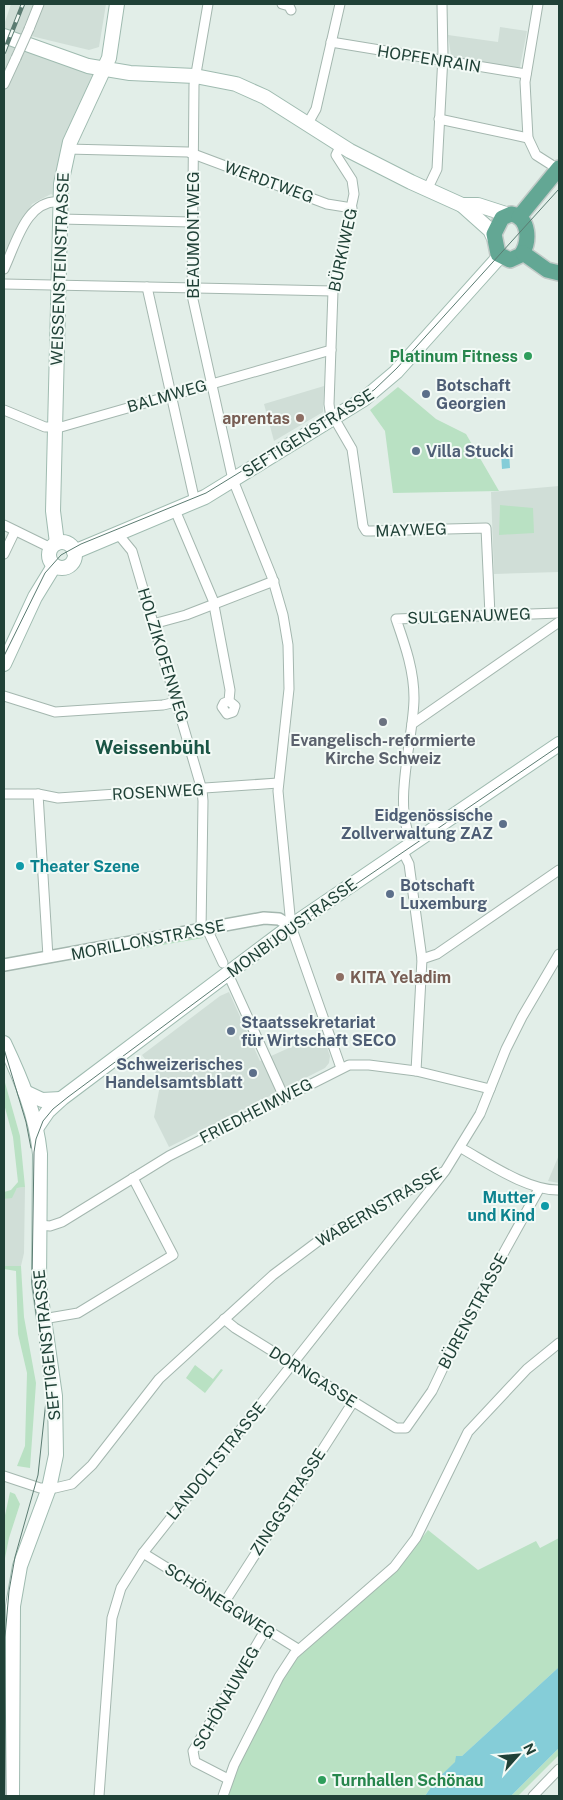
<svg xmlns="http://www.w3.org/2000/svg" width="563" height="1800" font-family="'Public Sans',sans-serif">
<rect width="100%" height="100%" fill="#e2eee8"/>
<!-- built -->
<g fill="#d0ded7">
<polygon points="11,4 34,4 4,72 4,25"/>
<polygon points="41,4 106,4 99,47 89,50 31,36"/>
<polygon points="500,27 527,31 520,67 516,69 451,56 448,35 498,42"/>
<polygon points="21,45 105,69 69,143 59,198 51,194 32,204 4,262 4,84"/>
<polygon points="324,386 323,412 274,441 264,404"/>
<polygon points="559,486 559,572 494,574 491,492"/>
<polygon points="229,992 260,1061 322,1033 330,1056 329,1063 325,1068 169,1147 154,1117 161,1080 142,1055 220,996"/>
<polygon points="559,1155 559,1183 548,1181"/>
<polygon points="25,1187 24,1253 21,1266 4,1266 4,1199 12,1197 17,1188"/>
</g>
<!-- green -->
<g fill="#b9e1c3">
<polygon points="398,387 436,419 466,434 499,491 393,493 385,431 370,410"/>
<polygon points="500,505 533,508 534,533 499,535"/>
<polygon points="202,936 203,938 133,950 134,949"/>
<polygon points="4,1079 20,1136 25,1187 17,1188 12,1198 4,1199 4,1192 11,1190 18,1182 13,1137 4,1104"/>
<polygon points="4,1266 21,1266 24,1317 36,1383 30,1468 17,1466 25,1446 27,1373 18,1334 16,1271 4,1269"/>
<polygon points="195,1365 213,1379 221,1369 223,1370 205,1393 186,1378"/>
<polygon points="10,1492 15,1494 20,1504 9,1538 4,1563 4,1520"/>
<polygon points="428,1530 478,1570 536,1541 540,1548 559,1538 559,1667 435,1781 425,1796 227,1796 237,1768 277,1687 294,1661 394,1573"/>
<polygon points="559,1748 559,1755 518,1796 511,1796"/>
</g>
<!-- water -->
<g fill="#85cdd8">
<polygon points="509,451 510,468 502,469 501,452"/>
<polygon points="559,1667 559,1748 511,1796 425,1796 435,1781 455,1762 456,1756 462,1756"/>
</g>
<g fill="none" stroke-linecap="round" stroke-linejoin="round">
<defs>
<g id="minor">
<polyline points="208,4 194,85 192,295 233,480 272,577 283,615 288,645 289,689 278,791 291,926 341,1068"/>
<polyline points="282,4 289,6 291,10"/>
<polyline points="538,4 525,82 528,138 536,155 558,169"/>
<polyline points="29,29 39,4"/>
<polyline points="331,42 526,74"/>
<polyline points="4,84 16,58"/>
<polyline points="439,119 528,138"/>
<polyline points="307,125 316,109 340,4"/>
<polyline points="341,145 336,155 352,180 354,194 333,291 329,404 330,411 352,449 363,526 366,531 371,531 486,528 490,615"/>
<polyline points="67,149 188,152 327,204 352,208"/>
<polyline points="427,190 437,169 443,56 442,4"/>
<polyline points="60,219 191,222"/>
<path d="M4,269C16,244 26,199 60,202"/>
<polyline points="4,284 333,291"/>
<polyline points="147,287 195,502"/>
<polyline points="4,410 45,427 61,427 331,350"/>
<polyline points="175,510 213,600 230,690 229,701 235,706 233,712 227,714 222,707 224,703 229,701"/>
<polyline points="4,525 51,548"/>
<polyline points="118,534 132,551 202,790 203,801 201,930"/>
<polyline points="4,554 15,531"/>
<polyline points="153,624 186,615 274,581"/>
<polyline points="4,696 55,712 163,705 176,702"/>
<polyline points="412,724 559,622"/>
<polyline points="4,794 38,794 58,798 278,783"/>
<polyline points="38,794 48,957"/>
<path d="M413,843C391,808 414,738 414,698C414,670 405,645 396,619L559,613"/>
<polyline points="402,850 409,864 422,959 416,1071"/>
<polyline points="207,929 223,963"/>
<polyline points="422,959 437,954 559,870"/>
<polyline points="228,974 284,1097"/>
<path d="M461,1148C488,1163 528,1191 559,1190"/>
<polyline points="39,1225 50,1226 62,1222 169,1156 349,1065 369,1065 416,1071 490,1089"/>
<polyline points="43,1319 78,1313 173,1255 133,1178"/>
<polyline points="224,1319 235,1328 396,1428 406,1428 432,1391 462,1328 539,1189"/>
<polyline points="4,1476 40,1488 55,1488 72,1484 92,1465 159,1379 273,1275 329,1233 443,1172"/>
<polyline points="143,1553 298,1649"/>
<polyline points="224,1603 353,1402"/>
<polyline points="228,1779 195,1762 193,1751 266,1629"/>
<polyline points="99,1796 112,1618 121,1588 143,1553 445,1171 480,1114 506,1049 522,1017 559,954"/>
<polyline points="223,1796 234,1765 279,1677 294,1654 394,1567 416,1538 468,1432 527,1369 559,1343"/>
<polyline points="533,1796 559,1769"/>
</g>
<polyline id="tertiary" points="4,965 264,918 279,919 291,926"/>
<g id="secondary">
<polyline points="4,36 88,66 130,73 195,76 236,84 265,97 350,151 411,182 462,205 478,205 506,214"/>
<polyline points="462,205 490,230 494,238"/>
<circle cx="62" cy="555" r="13"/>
<polyline points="57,543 53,511 61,184 70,142 109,58 117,4"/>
<polyline points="74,552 205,497 364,399 396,372 500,256"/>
<polyline points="4,664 35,597 54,566"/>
<path d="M4,1043C21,1079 36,1114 40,1154L39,1284L55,1396L56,1455L49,1488L20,1566L13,1606L12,1796"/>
<polyline points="25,1092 42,1100 61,1099"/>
<polyline points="37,1127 48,1111 61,1099 291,926 559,744"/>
</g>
<g id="primary">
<path d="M511,214C530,217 530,242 521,255L510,260L498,254L494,234L502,218Z"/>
<polyline points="519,217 559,168"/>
<polyline points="523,253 547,270 559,273"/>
</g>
</defs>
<!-- minor casing -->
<use href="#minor" stroke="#a4b7af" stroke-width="11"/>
<!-- tertiary casing -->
<use href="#tertiary" stroke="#a4b7af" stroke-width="14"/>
<!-- secondary casing -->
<use href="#secondary" stroke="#9fbbb0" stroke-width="16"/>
<!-- primary casing -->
<use href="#primary" stroke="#c1cac7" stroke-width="18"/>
<!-- minor -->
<use href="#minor" stroke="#fff" stroke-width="9"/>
<!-- tertiary -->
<use href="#tertiary" stroke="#fff" stroke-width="11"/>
<!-- secondary -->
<use href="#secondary" stroke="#fff" stroke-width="14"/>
<!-- primary -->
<use href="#primary" stroke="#63a794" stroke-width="15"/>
<!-- tram -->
<g stroke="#5b7c72" stroke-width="1">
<polyline points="4,656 45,573 61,555 81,544 206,493 374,390 397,368 559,189"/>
<polyline points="264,943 304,913"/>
<polyline points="4,1049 26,1122 31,1148"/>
<polyline points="6,1796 5,1637 9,1591 15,1557 38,1475 46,1401 44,1373 32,1282 34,1152 36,1139 43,1121 53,1109 68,1097 340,895 559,746"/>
</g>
<defs>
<polyline id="rail" points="4,52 23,4"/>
</defs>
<!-- rail casing -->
<use href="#rail" stroke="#5b7c72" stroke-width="4.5"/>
<!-- rail -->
<use href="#rail" stroke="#f3faf6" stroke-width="2.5" stroke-dasharray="8" stroke-linecap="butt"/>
<defs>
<polyline id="minor-bridge" points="16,58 29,29"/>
</defs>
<!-- minor-bridge casing -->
<use href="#minor-bridge" stroke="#a4b7af" stroke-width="11" stroke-linecap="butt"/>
<!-- minor-bridge -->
<use href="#minor-bridge" stroke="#fff" stroke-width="9"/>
</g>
<!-- markers -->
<g fill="#2e9e5b" stroke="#f3faf6" stroke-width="2">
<circle cx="528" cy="356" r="5"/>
<circle cx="322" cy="1780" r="5"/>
</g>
<g fill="#5c6f8a" stroke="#f3faf6" stroke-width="2">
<circle cx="426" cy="394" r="5"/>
<circle cx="416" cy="451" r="5"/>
<circle cx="503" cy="824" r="5"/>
<circle cx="390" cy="894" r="5"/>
<circle cx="231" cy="1031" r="5"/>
<circle cx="253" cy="1073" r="5"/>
</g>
<g fill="#8d6e63" stroke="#f3faf6" stroke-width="2">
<circle cx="300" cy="418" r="5"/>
<circle cx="340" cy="977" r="5"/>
</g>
<circle fill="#6b7280" stroke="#f3faf6" stroke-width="2" cx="383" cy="722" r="5"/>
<g fill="#0f9aa8" stroke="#f3faf6" stroke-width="2">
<circle cx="20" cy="866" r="5"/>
<circle cx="545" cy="1206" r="5"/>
</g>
<g text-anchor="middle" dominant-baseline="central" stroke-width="4" stroke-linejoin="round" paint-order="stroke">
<!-- street labels -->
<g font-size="16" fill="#204137" stroke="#f3faf6">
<text transform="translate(429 59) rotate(9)">HOPFENRAIN</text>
<text transform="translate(269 182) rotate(20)">WERDTWEG</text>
<text transform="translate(193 235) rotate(-90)">BEAUMONTWEG</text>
<text transform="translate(343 250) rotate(-78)">BÜRKIWEG</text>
<text transform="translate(60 269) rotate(-88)">WEISSENSTEINSTRASSE</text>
<text transform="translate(167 396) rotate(-16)">BALMWEG</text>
<text transform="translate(308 433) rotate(-32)">SEFTIGENSTRASSE</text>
<text transform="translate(411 530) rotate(-2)">MAYWEG</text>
<text transform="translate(469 616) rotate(-2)">SULGENAUWEG</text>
<text transform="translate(163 655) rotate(73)">HOLZIKOFENWEG</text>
<text transform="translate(158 792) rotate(-3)">ROSENWEG</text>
<text transform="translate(292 928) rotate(-36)">MONBIJOUSTRASSE</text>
<text transform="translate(148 940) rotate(-11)">MORILLONSTRASSE</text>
<text transform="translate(256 1111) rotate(-27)">FRIEDHEIMWEG</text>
<text transform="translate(379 1207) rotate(-30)">WABERNSTRASSE</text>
<text transform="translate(473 1311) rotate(-62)">BÜRENSTRASSE</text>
<text transform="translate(47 1345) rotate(-96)">SEFTIGENSTRASSE</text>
<text transform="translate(313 1377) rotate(32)">DORNGASSE</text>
<text transform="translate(216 1461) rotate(-51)">LANDOLTSTRASSE</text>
<text transform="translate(288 1502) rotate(-57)">ZINGGSTRASSE</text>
<text transform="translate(220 1601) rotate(32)">SCHÖNEGGWEG</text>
<text transform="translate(226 1698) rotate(-60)">SCHÖNAUWEG</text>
</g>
<!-- leisure labels -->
<g font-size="16" font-weight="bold" fill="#27864d" stroke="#f3faf6" text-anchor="end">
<text x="518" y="356">Platinum Fitness</text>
<text x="332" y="1780" text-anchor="start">Turnhallen Schönau</text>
</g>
<!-- service labels -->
<g font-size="16" font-weight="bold" fill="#4e5e75" stroke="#f3faf6" text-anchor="start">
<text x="436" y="385">Botschaft<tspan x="436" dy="18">Georgien</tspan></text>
<text x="426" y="451">Villa Stucki</text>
<text x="493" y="815" text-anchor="end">Eidgenössische<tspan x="493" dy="18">Zollverwaltung ZAZ</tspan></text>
<text x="400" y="885">Botschaft<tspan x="400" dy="18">Luxemburg</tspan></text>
<text x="241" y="1022">Staatssekretariat<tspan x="241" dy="18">für Wirtschaft SECO</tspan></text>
<text x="243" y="1064" text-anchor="end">Schweizerisches<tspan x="243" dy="18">Handelsamtsblatt</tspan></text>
</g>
<!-- education labels -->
<g font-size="16" font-weight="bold" fill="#785e54" stroke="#f3faf6" text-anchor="end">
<text x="290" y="418">aprentas</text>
<text x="350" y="977" text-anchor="start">KITA Yeladim</text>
</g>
<!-- worship labels -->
<g font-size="16" font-weight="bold" fill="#5b616d" stroke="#f3faf6">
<text x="383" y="740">Evangelisch-reformierte<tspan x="383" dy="18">Kirche Schweiz</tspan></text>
</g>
<!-- culture labels -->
<g font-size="16" font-weight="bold" fill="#0d838f" stroke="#f3faf6" text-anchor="start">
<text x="30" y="866">Theater Szene</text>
<text x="535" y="1197" text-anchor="end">Mutter<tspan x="535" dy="18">und Kind</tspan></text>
</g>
<!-- quarter labels -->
<g font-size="19" font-weight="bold" fill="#1a5545" stroke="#f3faf6">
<text x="153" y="747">Weissenbühl</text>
</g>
</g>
<!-- border -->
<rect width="563" height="1800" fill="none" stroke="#204137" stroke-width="10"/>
<!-- north arrow -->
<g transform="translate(518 1755) rotate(63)" stroke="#f3faf6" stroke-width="4" paint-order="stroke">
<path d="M0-4L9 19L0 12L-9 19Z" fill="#204137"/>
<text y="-8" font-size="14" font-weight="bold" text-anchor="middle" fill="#204137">N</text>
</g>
</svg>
